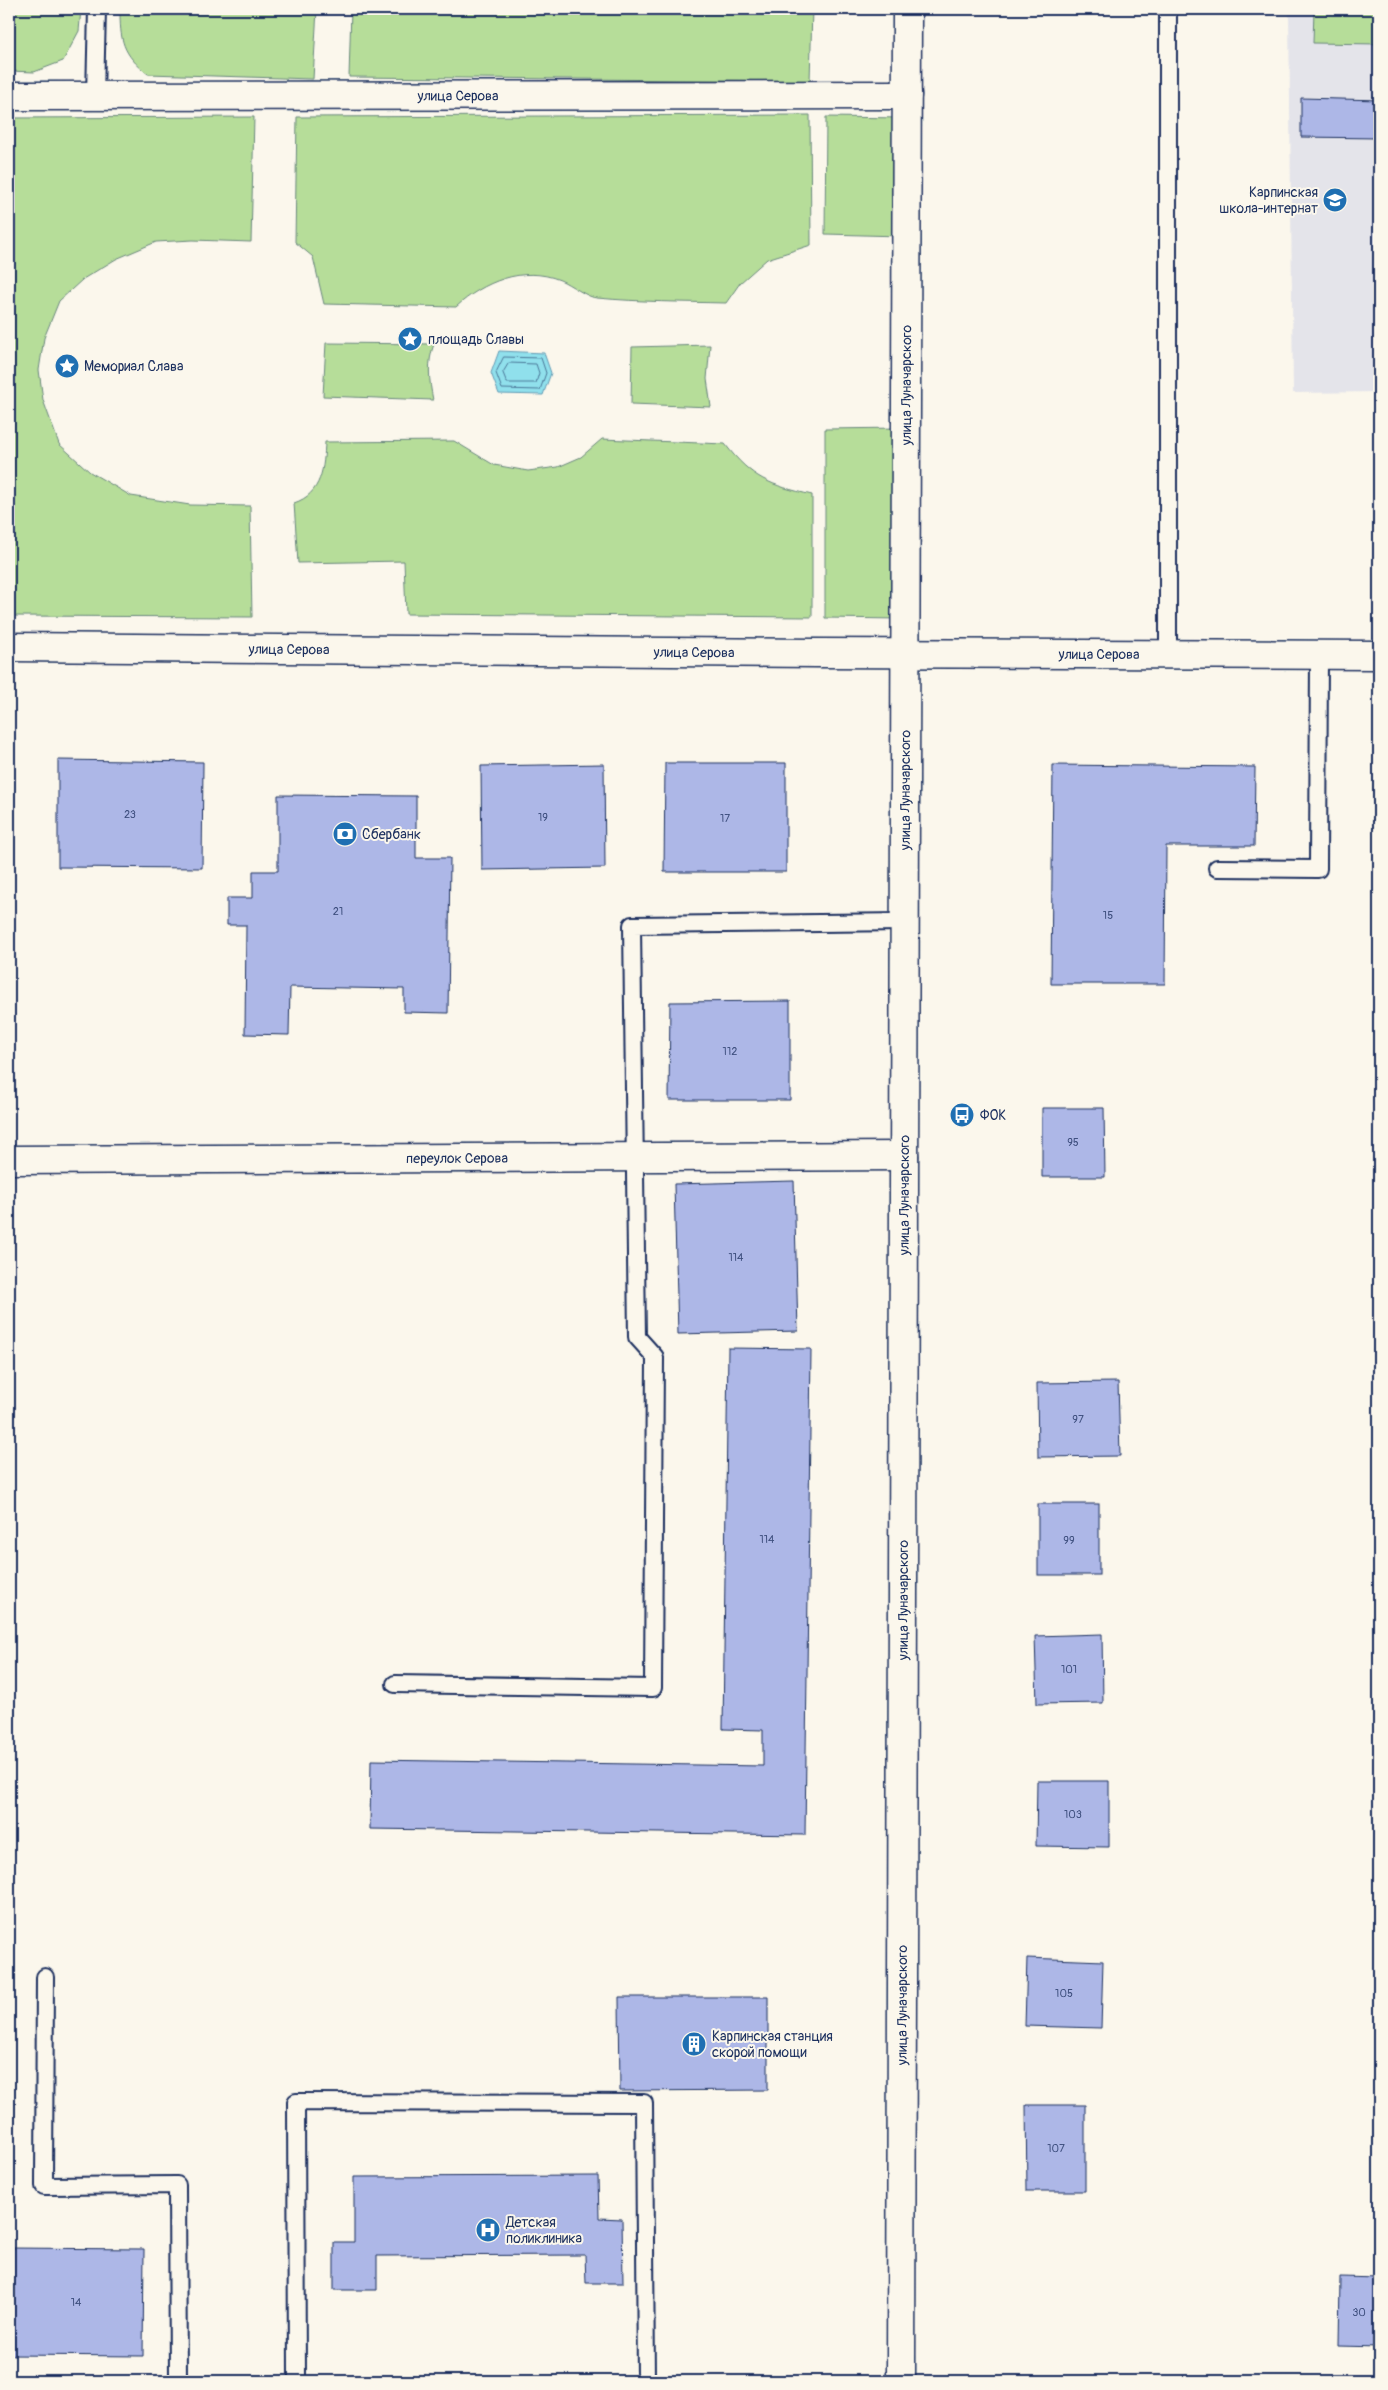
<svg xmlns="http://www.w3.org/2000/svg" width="1388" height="2390" font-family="Pangolin,sans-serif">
<rect width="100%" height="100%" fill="#fbf7ec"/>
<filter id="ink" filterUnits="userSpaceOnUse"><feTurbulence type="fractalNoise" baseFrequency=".02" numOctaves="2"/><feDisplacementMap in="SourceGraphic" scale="10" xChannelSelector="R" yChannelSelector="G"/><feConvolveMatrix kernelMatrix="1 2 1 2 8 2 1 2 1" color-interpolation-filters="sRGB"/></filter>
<g filter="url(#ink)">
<!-- built -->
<polygon fill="#e4e4ea" points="1289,9 1379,9 1379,392 1293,393"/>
<!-- green -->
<g fill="#b6dd99" stroke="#68867c">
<polygon points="9,9 81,9 79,31 63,61 34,72 9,71"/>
<path d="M120,9H317L313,79L148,74C122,54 120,40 120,9Z"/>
<polygon points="351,9 812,9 810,81 349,77"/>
<polygon points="1314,9 1379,9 1379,44 1313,43"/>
<path d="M810,115L811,245L767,259L740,283L726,303C683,302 640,302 597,298C588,298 570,284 560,280C523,265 483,282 456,307L324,304L313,257L295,242L297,117Z"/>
<polygon points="254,117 251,242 193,240 156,242 116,259 83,279 59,301 44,338 39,370 43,400 59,444 90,472 131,496 190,505 250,506 252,617 9,616 9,118"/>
<polygon points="826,117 903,118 901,236 825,234"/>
<path d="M326,343L434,344C427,363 429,380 433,400L323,396Z"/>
<polygon points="710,345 707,379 711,407 631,404 632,347"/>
<polygon points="900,428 899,619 825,618 825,429"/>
<path d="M602,439L725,444C752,479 770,485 812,495V617L406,614L404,561L298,563L294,503C322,494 324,467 325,442L454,441L494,465L528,471L558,467L581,457Z"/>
</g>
<!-- water -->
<polygon fill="#90e0ec" stroke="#6199b3" points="499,351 544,353 551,373 543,395 499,394 491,373"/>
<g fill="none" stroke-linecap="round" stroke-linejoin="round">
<!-- shore -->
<g stroke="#4a7697" stroke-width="1">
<polygon points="504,357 541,358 546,373 540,390 502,389 496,373"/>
<polygon points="509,363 536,364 539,373 536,383 507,383 503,373"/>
</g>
</g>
<!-- building -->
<g fill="#adb7e7" stroke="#1b2f5e">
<polygon points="1301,98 1379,100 1378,138 1301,137"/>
<polygon points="58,760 203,762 202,868 58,867"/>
<polygon points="665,763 786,763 786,872 664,872"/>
<polygon points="604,764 605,868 482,870 481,766"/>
<polygon points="1053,765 1255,767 1254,846 1166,846 1165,984 1051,984"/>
<polygon points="278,795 416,796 416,858 450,858 448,1013 404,1012 404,989 290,987 289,1035 245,1034 246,925 227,925 227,898 253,898 253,871 278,871"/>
<polygon points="790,1001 790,1100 669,1100 670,1002"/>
<polygon points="1042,1108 1104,1108 1105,1177 1042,1177"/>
<polygon points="794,1181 798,1331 678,1334 674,1184"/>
<polygon points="728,1348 811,1349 805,1835 370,1829 371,1760 763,1766 763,1730 723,1729"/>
<polygon points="1118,1382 1120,1456 1038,1457 1037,1383"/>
<rect x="1038" y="1504" width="61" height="71"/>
<polygon points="1102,1634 1103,1703 1037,1704 1035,1636"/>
<polygon points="1037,1781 1109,1781 1109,1847 1036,1846"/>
<polygon points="1027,1958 1103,1961 1101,2028 1025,2026"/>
<polygon points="619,1997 768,1997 768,2090 620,2091"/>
<polygon points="1026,2105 1085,2105 1085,2191 1027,2191"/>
<polygon points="598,2176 599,2218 622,2219 623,2283 586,2283 585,2255 377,2256 377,2290 334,2290 334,2242 354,2242 354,2177"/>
<polygon points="9,2248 144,2249 143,2356 9,2355"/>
<polygon points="1340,2277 1379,2278 1379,2347 1339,2346"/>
</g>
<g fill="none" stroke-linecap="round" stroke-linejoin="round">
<defs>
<g id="lane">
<polyline points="1168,9 1168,653"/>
<polyline points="95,96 97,9"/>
<polyline points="1217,868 1318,869 1319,654"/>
<polyline points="395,1684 653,1688 655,1357 637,1337 632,925 905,922"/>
<polyline points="45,1977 44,2186 177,2185 178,2381"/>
<polyline points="297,2381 296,2102 644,2103 646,2381"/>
</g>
<g id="street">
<path id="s1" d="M9,1160L904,1156"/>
</g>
<g id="secondary">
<path id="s2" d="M9,96L907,95"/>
<path id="s3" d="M9,647L817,653L1379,655"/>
<path id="s4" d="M901,2381L907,9"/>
</g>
</defs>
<!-- lane casing -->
<use href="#lane" stroke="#1b2f5e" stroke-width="20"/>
<!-- street casing -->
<use href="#street" stroke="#1b2f5e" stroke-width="31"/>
<!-- secondary casing -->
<use href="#secondary" stroke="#1b2f5e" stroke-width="31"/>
<!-- lane -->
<use href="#lane" stroke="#fbf7ec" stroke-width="16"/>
<!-- street -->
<use href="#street" stroke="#fbf7ec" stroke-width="28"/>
<!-- secondary -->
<use href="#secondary" stroke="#fbf7ec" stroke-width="28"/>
</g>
</g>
<!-- icons -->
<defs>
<symbol id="school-disc" viewBox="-11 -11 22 22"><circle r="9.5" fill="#1f6fb2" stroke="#fbf7ec"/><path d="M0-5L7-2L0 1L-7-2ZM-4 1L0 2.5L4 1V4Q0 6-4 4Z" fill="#fff"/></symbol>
<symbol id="sight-disc" viewBox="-11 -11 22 22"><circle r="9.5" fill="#1f6fb2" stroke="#fbf7ec"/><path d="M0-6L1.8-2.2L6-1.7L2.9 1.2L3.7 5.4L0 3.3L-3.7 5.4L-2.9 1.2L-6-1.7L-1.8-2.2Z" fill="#fff"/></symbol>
<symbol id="bank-disc" viewBox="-11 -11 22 22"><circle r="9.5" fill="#1f6fb2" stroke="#fbf7ec"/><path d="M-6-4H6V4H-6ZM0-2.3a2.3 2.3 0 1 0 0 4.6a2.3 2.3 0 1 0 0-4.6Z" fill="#fff"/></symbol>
<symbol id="bus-disc" viewBox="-11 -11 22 22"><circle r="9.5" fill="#1f6fb2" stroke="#fbf7ec"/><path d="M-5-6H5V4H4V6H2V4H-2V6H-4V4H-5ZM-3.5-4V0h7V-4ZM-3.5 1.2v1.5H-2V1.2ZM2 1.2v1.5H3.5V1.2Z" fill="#fff"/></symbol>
<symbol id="building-disc" viewBox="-11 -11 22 22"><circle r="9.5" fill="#1f6fb2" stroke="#fbf7ec"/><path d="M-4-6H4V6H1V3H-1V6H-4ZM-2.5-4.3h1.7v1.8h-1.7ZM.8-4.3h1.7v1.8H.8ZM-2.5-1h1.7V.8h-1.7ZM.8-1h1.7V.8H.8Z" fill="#fff"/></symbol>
<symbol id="hospital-disc" viewBox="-11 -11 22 22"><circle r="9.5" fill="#1f6fb2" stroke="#fbf7ec"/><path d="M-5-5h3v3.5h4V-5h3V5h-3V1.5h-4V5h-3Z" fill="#fff"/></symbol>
</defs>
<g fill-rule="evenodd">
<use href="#school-disc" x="1321" y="186" width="28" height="28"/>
<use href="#sight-disc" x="396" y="325" width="28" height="28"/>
<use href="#sight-disc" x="53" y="352" width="28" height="28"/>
<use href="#bank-disc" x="331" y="820" width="28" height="28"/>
<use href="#bus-disc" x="948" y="1101" width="28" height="28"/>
<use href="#building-disc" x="680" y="2030" width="28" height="28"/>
<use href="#hospital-disc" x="474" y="2216" width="28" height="28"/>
</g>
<g text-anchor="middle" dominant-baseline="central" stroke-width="4" stroke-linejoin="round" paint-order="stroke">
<!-- number labels -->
<g font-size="11" fill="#405180">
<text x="130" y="814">23</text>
<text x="543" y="817">19</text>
<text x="725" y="818">17</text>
<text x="338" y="911">21</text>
<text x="1108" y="915">15</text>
<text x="730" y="1051">112</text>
<text x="1073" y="1142">95</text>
<text x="736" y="1257">114</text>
<text x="1078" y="1419">97</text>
<text x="767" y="1539">114</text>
<text x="1069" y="1540">99</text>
<text x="1069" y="1669">101</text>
<text x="1073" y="1814">103</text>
<text x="1064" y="1993">105</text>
<text x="1056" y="2148">107</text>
<text x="76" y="2302">14</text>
<text x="1359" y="2312">30</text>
</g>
<!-- street labels -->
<g font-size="14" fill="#1b2f5e" stroke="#fbf7ec">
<text stroke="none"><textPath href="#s2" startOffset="449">улица Серова</textPath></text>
<text stroke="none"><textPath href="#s4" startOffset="1996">улица Луначарского</textPath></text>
<text stroke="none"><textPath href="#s3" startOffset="280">улица Серова</textPath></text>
<text stroke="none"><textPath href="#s3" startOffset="685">улица Серова</textPath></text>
<text stroke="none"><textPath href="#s3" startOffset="1090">улица Серова</textPath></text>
<text stroke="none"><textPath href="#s4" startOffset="1591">улица Луначарского</textPath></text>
<text stroke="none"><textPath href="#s1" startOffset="448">переулок Серова</textPath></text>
<text stroke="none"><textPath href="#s4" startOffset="1186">улица Луначарского</textPath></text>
<text stroke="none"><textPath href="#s4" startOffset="781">улица Луначарского</textPath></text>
<text stroke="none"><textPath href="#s4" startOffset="376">улица Луначарского</textPath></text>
</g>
<!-- poi labels -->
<g font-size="14" fill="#1b2f5e" stroke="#fbf7ec" text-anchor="start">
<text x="1318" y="192" text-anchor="end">Карпинская<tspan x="1318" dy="16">школа-интернат</tspan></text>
<text x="428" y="339">площадь Славы</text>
<text x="84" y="366">Мемориал Слава</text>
<text x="362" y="834">Сбербанк</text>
<text x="980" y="1115">ФОК</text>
<text x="712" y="2036">Карпинская станция<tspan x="712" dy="16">скорой помощи</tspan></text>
<text x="506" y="2222">Детская<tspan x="506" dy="16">поликлиника</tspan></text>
</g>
</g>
<!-- margin -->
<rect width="1388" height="2390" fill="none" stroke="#fbf7ec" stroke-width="30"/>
<rect x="15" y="15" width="1358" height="2360" fill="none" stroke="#1b2f5e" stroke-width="2" filter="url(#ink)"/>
</svg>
